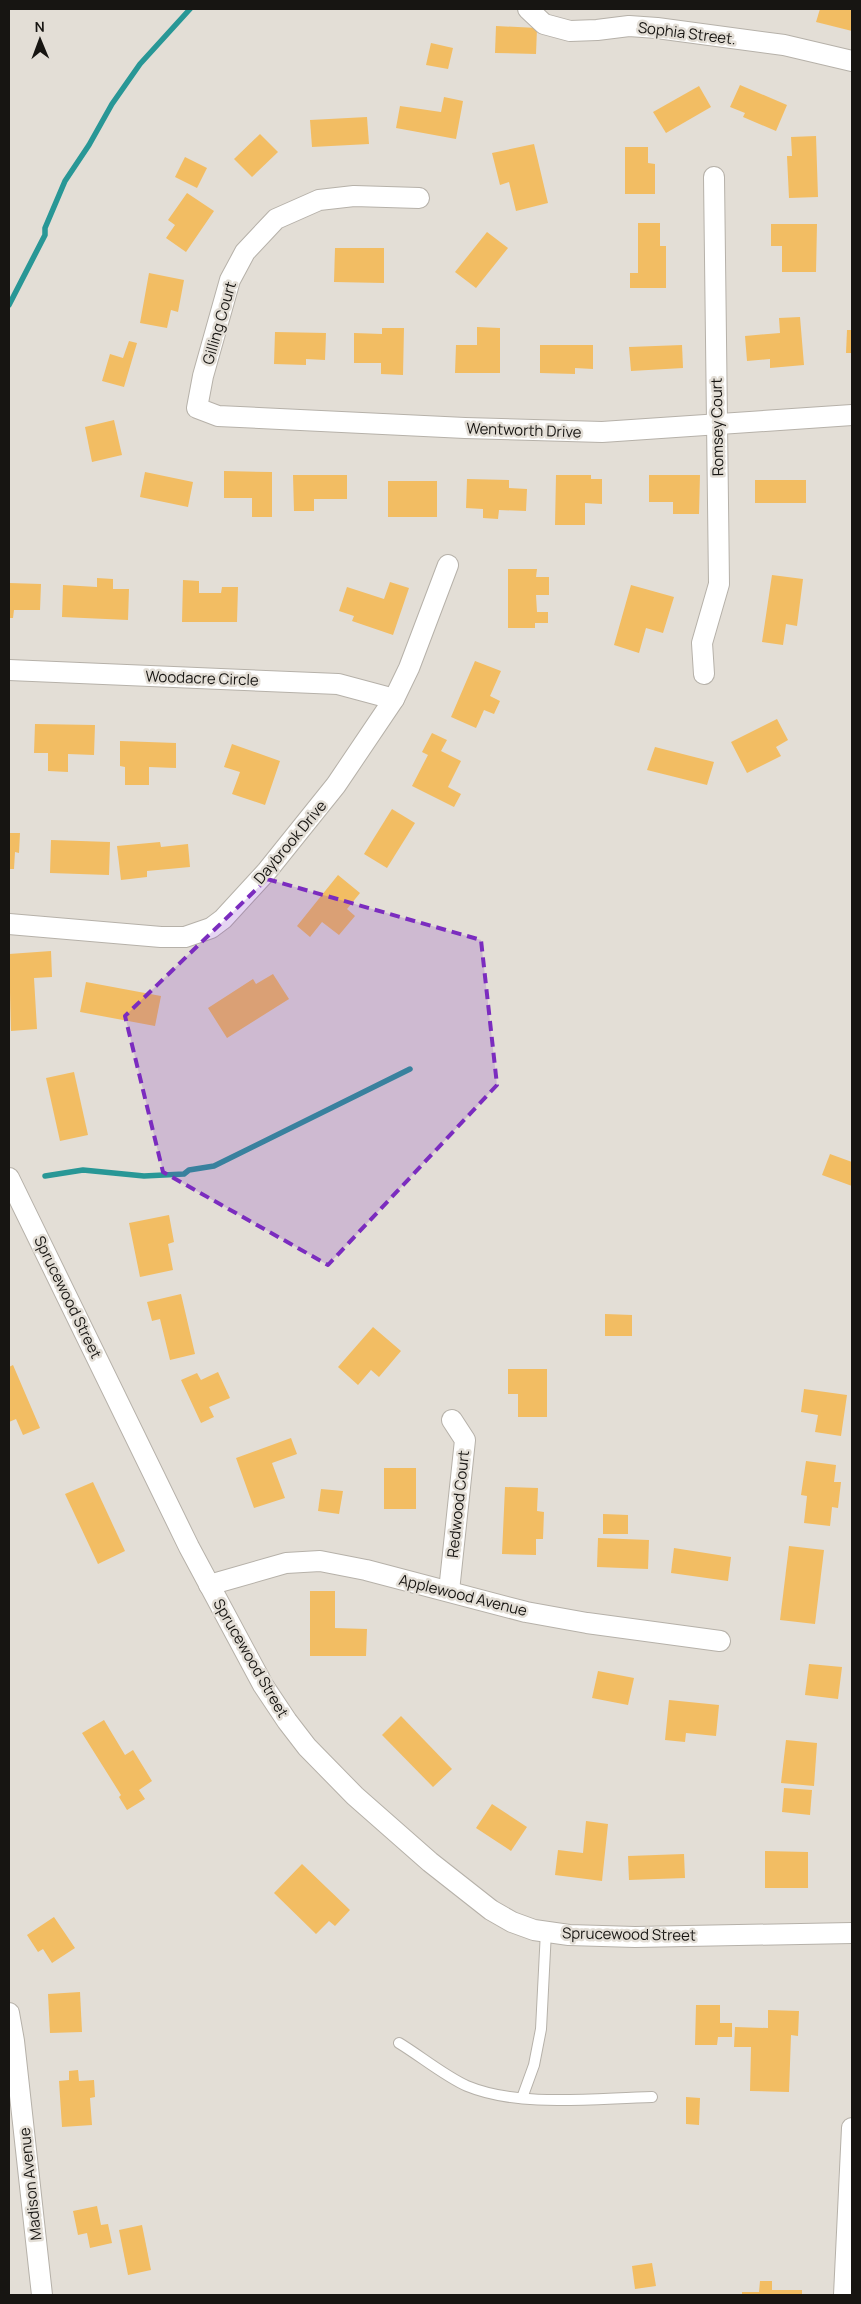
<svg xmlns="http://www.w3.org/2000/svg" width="861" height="2304" font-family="Manrope,sans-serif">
<rect width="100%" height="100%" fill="#e3ded6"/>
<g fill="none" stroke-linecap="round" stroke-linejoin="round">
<!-- stream -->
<g stroke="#289796" stroke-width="5.5">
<polyline points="9,305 45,235 45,228 65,181 89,145 112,104 140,64 190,9"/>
<polyline points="45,1176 83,1170 144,1176 184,1174 189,1170 214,1166 410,1069"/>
</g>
</g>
<!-- building -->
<g fill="#f2bd63">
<polygon points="820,9 852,9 852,31 816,22"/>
<polygon points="496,26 537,28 536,54 495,53"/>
<polygon points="431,43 453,48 448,69 426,65"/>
<polygon points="740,85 787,105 776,131 743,117 745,113 730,107"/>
<polygon points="699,86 711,107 666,133 653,112"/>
<polygon points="444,97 463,101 456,139 396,128 400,106 441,112"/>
<polygon points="367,117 369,144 312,147 310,120"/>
<polygon points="260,134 278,152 252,177 234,159"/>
<polygon points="816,136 818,197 789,198 787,156 792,156 791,137"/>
<polygon points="534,144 548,203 516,211 509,182 500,185 492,153"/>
<polygon points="625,147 648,147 648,163 655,164 655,194 625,194"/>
<polygon points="185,157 207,168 197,188 175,177"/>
<polygon points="187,193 214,211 186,252 166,238 175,225 168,220"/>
<polygon points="638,223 660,223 660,246 666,246 666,288 630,288 630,273 638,273"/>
<polygon points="771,224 817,224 816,272 782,272 782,246 771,246"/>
<polygon points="487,232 508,248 476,288 455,272"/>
<polygon points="335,248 384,248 384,283 334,282"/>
<polygon points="149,273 184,280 178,312 171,310 167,328 140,323"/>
<polygon points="800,317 804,365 770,368 770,359 747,361 745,336 780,333 779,318"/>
<polygon points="477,327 500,328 500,373 455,373 456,345 477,345"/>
<polygon points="382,328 404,328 403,375 381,374 381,363 354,363 354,333 382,334"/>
<polygon points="847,330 852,330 852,353 846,353"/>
<polygon points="275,332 326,333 325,360 306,359 306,365 274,364"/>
<polygon points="129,341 137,343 124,387 102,381 110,354 123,358"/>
<polygon points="540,345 593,345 593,369 575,368 575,374 540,373"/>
<polygon points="682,345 683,368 631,371 629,347"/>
<polygon points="114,420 122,455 92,462 85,427"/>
<polygon points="224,471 272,472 272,517 252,517 252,498 224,498"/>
<polygon points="145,472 193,482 188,507 140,497"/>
<polygon points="293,475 347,475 347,499 314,499 314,511 294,511"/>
<polygon points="556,475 591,475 591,479 602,479 602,504 585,503 585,525 555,525"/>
<polygon points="649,475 700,475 699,514 673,514 673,502 649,502"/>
<polygon points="467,479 509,480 509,488 527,489 526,511 499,510 498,519 483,518 483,509 466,508"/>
<rect x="755" y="480" width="51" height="23"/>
<rect x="388" y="481" width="49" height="36"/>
<polygon points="508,569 537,569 536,577 549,577 549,595 536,595 537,612 548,612 548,623 535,623 535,628 508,628"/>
<polygon points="772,575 803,579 797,626 786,624 783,645 762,642"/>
<polygon points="97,578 113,579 113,589 129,589 128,620 62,617 63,585 97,587"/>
<polygon points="183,580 199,581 199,593 221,593 222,587 238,587 237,622 182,622"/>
<polygon points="390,582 409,588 393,635 352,621 354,616 339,611 347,587 384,599"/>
<polygon points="9,583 41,584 40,610 14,610 13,618 9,618"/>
<polygon points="631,585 674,597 663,633 646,628 639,653 614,645"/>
<polygon points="475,661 501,671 490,696 500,701 494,714 484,710 476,728 451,717"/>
<polygon points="777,719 788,740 776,747 781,756 747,773 731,742"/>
<polygon points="35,724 95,725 94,755 68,754 68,772 48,771 48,753 34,753"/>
<polygon points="432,733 447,740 441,751 461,761 448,787 461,794 454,807 412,786 428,755 422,752"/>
<polygon points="120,741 176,743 176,768 149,767 149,785 125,785 125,767 120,766"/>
<polygon points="232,744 280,761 265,805 232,794 240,772 224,767"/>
<polygon points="655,747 714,762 707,785 647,770"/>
<polygon points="392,809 415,823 387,868 364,854"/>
<polygon points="9,833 20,833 19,853 15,852 14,869 9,869"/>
<polygon points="51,840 110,842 109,875 50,873"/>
<polygon points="160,842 161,847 188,844 190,867 147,871 147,877 121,880 117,846"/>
<polygon points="338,875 360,893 347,909 355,916 339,935 322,922 310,937 297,926"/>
<polygon points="51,951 52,977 34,978 37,1029 11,1031 9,954"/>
<polygon points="273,974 289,999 227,1038 208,1008 253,979 256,984"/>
<polygon points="86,982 161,996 155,1026 80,1012"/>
<polygon points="74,1072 88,1135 60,1141 46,1078"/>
<polygon points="830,1154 852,1162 852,1186 822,1175"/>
<polygon points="169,1215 174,1242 168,1244 173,1270 140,1277 129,1223"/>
<polygon points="181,1294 195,1354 170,1360 160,1319 152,1321 147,1302"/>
<polygon points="605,1314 632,1315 632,1336 605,1336"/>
<polygon points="373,1327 401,1351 379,1377 371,1370 358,1385 338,1367"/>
<polygon points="13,1365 40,1428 23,1435 16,1419 9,1422 9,1367"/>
<polygon points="508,1369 547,1369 547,1417 518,1417 518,1394 508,1394"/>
<polygon points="218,1372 230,1398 209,1407 214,1417 201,1423 181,1380 197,1373 201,1380"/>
<polygon points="804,1389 847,1395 841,1436 815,1432 818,1415 801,1412"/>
<polygon points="291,1438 297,1454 272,1463 285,1498 254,1508 236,1458"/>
<polygon points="806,1461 836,1465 834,1482 841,1482 838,1508 832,1507 830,1526 804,1523 807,1496 801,1495"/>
<rect x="384" y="1468" width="32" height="41"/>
<polygon points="93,1482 125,1551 98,1564 65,1494"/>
<polygon points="505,1487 538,1488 537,1511 544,1512 543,1539 536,1539 536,1555 502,1554"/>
<polygon points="321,1489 343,1491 339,1514 318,1511"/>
<polygon points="603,1514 628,1515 628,1534 603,1534"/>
<polygon points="598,1538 649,1540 648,1569 597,1567"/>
<polygon points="789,1546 824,1550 815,1624 780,1620"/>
<polygon points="674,1548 731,1557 728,1581 671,1573"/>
<polygon points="310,1591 335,1591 335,1628 367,1629 366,1656 310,1656"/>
<polygon points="809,1664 842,1667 838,1699 805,1695"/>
<polygon points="598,1671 634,1678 628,1705 592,1698"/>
<polygon points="669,1700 719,1705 716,1736 686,1733 685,1742 665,1740"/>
<polygon points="401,1716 452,1769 433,1787 382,1735"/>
<polygon points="104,1720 125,1755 133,1750 152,1781 139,1790 145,1799 127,1810 119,1797 121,1795 82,1733"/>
<polygon points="786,1740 817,1743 814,1786 781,1783"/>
<polygon points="784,1788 812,1790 810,1815 782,1812"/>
<polygon points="492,1804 527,1827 511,1851 476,1828"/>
<polygon points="586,1821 608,1824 602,1881 555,1875 558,1850 583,1853"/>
<polygon points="765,1851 808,1852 808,1888 765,1888"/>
<polygon points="684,1854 685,1878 629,1880 628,1856"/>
<polygon points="302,1864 350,1910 335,1926 329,1921 316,1934 274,1893"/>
<polygon points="54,1917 75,1948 52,1963 43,1949 38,1952 27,1935"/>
<polygon points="80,1992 82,2032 50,2033 48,1994"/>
<polygon points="696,2005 720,2005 720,2023 732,2023 732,2037 718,2037 717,2045 695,2045"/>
<polygon points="768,2010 799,2011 798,2036 791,2035 789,2092 750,2091 751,2047 734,2047 735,2027 768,2028"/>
<polygon points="78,2070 79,2081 94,2080 95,2097 90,2098 92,2125 62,2127 59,2081 69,2080 69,2071"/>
<polygon points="686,2097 700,2098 699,2125 686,2124"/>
<polygon points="97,2206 101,2225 108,2224 112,2243 90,2248 87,2233 78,2235 73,2211"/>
<polygon points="142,2225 151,2270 128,2275 119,2230"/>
<polygon points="652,2263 656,2286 635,2289 632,2266"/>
<polygon points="760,2281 772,2281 772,2290 802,2290 802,2295 742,2295 742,2292 759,2292"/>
</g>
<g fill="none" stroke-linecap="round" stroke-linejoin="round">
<defs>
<g id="lane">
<path d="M399,2043C419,2055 446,2077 467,2086C520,2108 595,2098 652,2097"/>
<polyline points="522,2098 534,2065 541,2029 546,1931"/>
</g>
<g id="street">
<polyline points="528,9 544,24 570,31 597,30 629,26 657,28 784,45 852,61"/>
<polyline points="419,198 354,196 319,200 276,219 245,252 230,280 203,376 197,408 218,416 465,428 602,432 852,415"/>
<polyline points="9,670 338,684 394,699"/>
<polyline points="704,674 702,643 719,584 714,177"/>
<polyline points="9,924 161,937 185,937 211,928 223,919 267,871 336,785 394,699 409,668 448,565"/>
<polyline points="9,1178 189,1547 263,1685 287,1721 307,1747 355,1796 430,1862 491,1910 512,1922 534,1930 569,1935 635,1937 852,1933"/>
<polyline points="209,1585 286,1563 320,1561 366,1570 526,1612 587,1623 720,1641"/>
<polyline points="449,1591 465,1440 452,1420"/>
<polyline points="9,2013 14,2041 42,2295"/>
<polyline points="844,2295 852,2128"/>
</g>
</defs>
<!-- lane casing -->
<use href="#lane" stroke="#b6b1a9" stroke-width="12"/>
<!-- street casing -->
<use href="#street" stroke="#b6b1a9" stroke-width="22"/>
<!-- lane -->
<use href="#lane" stroke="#fff" stroke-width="10"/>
<!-- street -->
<use href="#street" stroke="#fff" stroke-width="20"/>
</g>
<!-- marked area -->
<path fill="#7b2cbf" fill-opacity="0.2" stroke="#7b2cbf" stroke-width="4" stroke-dasharray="10 6" stroke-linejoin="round" d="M267,879L481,940L497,1085L328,1265L163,1172L125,1016Z"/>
<g text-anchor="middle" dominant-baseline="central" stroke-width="5" stroke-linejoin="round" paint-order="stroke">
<!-- street labels -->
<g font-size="15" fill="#171512" stroke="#e3ded6">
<text transform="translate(687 33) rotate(7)">Sophia Street.</text>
<text transform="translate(219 323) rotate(-74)">Gilling Court</text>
<text transform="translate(717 427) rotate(-91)">Romsey Court</text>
<text transform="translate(524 430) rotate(2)">Wentworth Drive</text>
<text transform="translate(202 678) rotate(2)">Woodacre Circle</text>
<text transform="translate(290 842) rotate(-50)">Daybrook Drive</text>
<text transform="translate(68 1297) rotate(64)">Sprucewood Street</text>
<text transform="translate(458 1504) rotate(-84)">Redwood Court</text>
<text transform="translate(463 1595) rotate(14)">Applewood Avenue</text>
<text transform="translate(251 1658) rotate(60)">Sprucewood Street</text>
<text transform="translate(629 1934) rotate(1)">Sprucewood Street</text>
<text transform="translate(30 2184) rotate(-96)">Madison Avenue</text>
</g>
</g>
<!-- border -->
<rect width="861" height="2304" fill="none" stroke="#171512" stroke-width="20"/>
<!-- north arrow -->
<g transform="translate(40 40) rotate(359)" stroke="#e3ded6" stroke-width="4" paint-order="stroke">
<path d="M0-4L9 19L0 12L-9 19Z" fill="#171512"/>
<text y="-8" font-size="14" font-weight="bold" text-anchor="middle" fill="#171512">N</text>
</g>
</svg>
